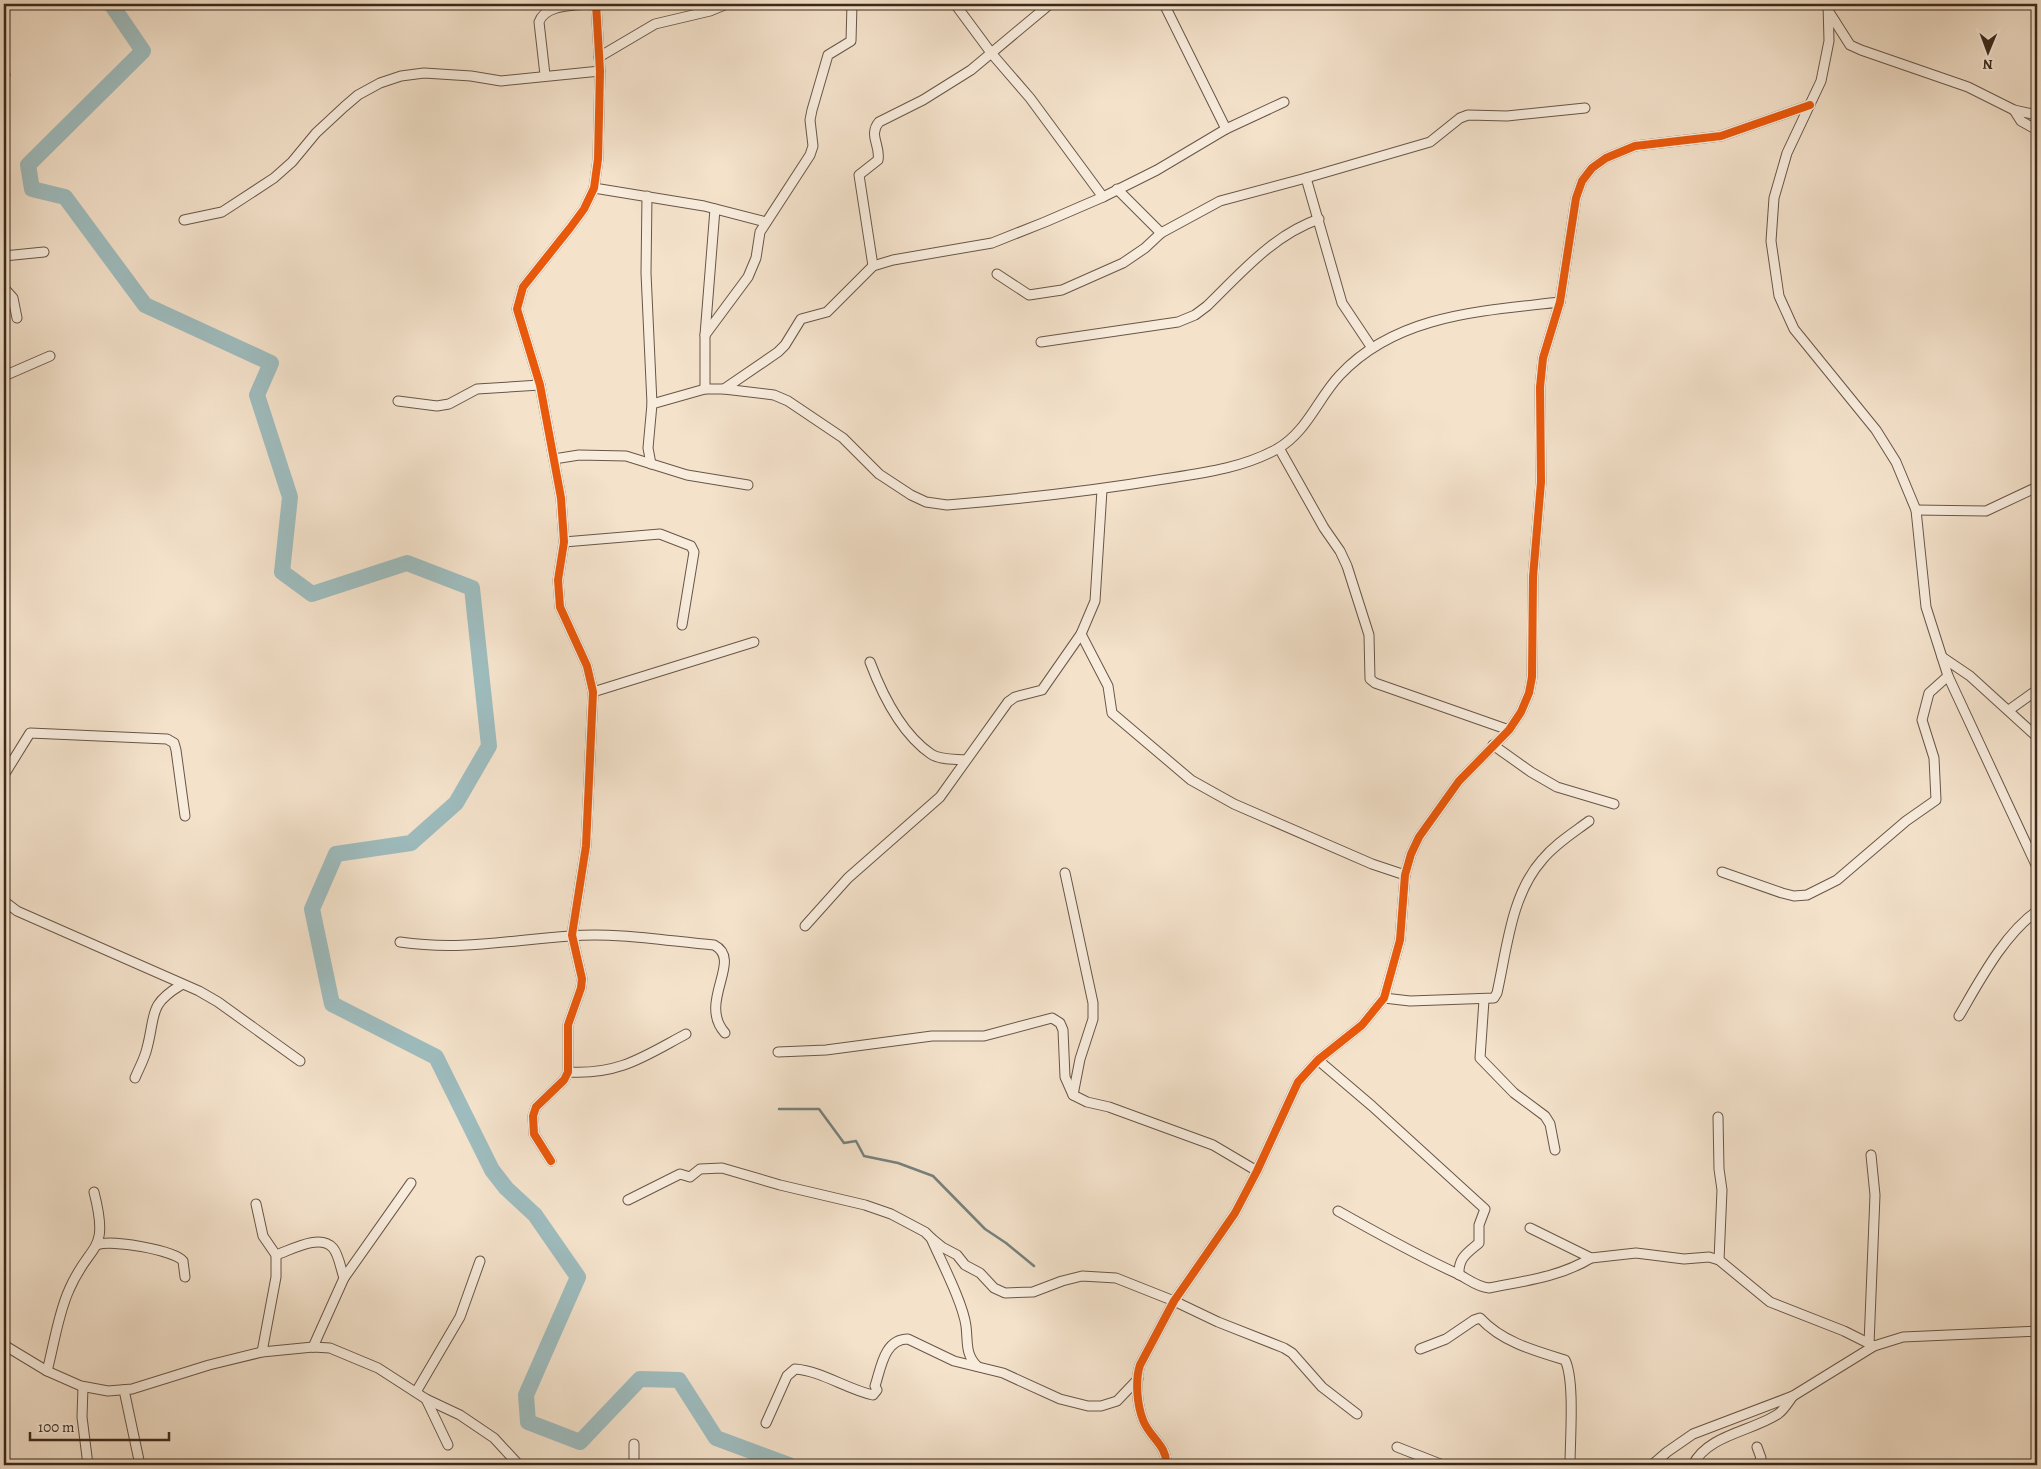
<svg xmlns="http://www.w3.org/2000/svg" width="2041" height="1469" font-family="Alegreya,serif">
<rect width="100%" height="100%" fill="#f4e2cb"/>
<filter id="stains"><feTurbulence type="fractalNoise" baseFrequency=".004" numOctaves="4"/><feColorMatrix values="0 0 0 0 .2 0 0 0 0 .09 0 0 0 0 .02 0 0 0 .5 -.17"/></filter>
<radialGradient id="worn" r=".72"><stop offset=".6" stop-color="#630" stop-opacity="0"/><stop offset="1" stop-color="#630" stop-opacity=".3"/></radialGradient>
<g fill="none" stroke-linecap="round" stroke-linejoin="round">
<!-- stream -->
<polyline stroke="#76817d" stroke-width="2.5" points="779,1109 819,1109 844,1143 856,1141 864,1156 898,1163 933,1176 985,1229 1006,1243 1034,1266"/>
<!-- river -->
<polyline stroke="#9ebcbe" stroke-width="16" points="111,4 143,51 28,165 32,189 65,197 145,305 271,363 257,395 290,497 282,572 312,594 407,563 472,588 489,746 456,803 411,843 336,854 312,909 332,1004 436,1057 492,1170 506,1188 535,1215 578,1277 526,1395 528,1422 580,1442 640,1379 679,1380 716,1438 789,1465"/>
<defs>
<g id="street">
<polyline points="955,4 992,54 1030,98 1103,197"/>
<polyline points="1164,4 1226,129"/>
<polyline points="1828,4 1829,41 1821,81 1787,153 1774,198 1771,241 1779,296 1794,329 1876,430 1896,462 1916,510 1926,607 1948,676 2037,867"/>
<polyline points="1829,12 1850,45 1861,50 1968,87 2014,110 2037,115"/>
<polyline points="599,57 655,24 710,11 727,4"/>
<path d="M545,75L539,22C545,5 571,6 586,4"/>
<polyline points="4,76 5,75"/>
<polyline points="2014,110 2021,121 2037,130"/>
<polyline points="1306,178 1430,142 1460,118 1468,115 1507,116 1585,108"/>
<polyline points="594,188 704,206 766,222"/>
<polyline points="1117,189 1161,233"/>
<polyline points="647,196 646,273 652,404 648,448 651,464"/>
<polyline points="184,220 222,212 274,178 292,162 316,133 344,107 358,95 380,83 401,76 424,73 471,76 501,81 600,71"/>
<polyline points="4,256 44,252"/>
<path d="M873,266L859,175L878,160C881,146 868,135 879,122L923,100L971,70L1050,4"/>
<polyline points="997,274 1029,295 1062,290 1123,263 1145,248 1161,233 1220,201 1306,178 1342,303 1372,348"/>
<polyline points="4,288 13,298 17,318"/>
<polyline points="705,335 748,277 756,258 760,232 810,155 813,146 810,120 812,110 828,55 851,41 852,4"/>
<path d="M1041,342L1178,322L1195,315L1207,306C1241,273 1273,235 1319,219"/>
<polyline points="4,376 50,356"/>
<polyline points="705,389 705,335 715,209"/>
<polyline points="724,389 778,352 785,345 801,319 827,312 873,266 893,260 992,243 1045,222 1103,197 1157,170 1226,129 1284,102"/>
<polyline points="398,401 437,406 449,404 477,389 540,385"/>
<path d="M652,404L705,389H724L774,395L788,401L843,438L879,474L911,495L926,502L947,505C1020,499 1092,491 1164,479C1203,473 1243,468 1277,449C1307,432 1318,398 1340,375C1397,314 1483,311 1560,302"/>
<polyline points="1279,448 1324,528 1340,551 1347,566 1369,635 1370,679 1375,683 1509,730"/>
<polyline points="554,459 579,455 626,456 687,475 748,485"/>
<polyline points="1916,510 1986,511 2037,487"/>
<polyline points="564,542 660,534 691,546 694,552 682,625"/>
<polyline points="1081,634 1108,686 1112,713 1191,780 1234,804 1372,864 1405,875"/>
<polyline points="1942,657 1970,676 2037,737"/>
<path d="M870,662C882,694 902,734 931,754C940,760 955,759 965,760"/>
<polyline points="593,692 754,642"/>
<polyline points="2009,710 2037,690"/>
<polyline points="1493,745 1531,772 1557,787 1614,804"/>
<polyline points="4,775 30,733 167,739 174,743 176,750 185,816"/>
<polyline points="1722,872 1782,893 1794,896 1807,895 1837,880 1906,821 1936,800 1934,758 1922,720 1929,693 1948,676"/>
<polyline points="1065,873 1093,1003 1093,1019 1080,1059 1073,1095"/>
<polyline points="4,901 17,911 199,991 218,1002 300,1061"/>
<polyline points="805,926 848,878 940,797 1008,702 1015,697 1042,690 1081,634 1095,601 1102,490"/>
<path d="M400,942C462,951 509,940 570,936C617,932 667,941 714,945C744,960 697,1002 725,1033"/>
<path d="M1384,998L1410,1001L1494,998L1497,993C1507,949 1511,895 1542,860C1555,844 1573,833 1589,821"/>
<polyline points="1484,1000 1480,1058 1514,1093 1545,1116 1550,1124 1555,1150"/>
<path d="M1959,1016C1979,982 2004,934 2037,911"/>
<polyline points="778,1052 826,1050 932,1036 984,1036 1052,1018 1060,1023 1063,1030 1065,1077 1073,1095 1087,1102 1109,1107 1213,1145 1257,1171"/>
<path d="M1318,1060L1372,1106L1485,1209L1479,1225V1243C1467,1253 1458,1258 1459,1275"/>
<path d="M568,1072C619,1075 643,1057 686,1034"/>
<path d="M135,1078C139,1068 145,1058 147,1048C156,1014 148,1005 181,985"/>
<polyline points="1718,1117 1719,1169 1722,1190 1719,1260"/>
<polyline points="551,1161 534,1134 533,1116 536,1107 564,1080 568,1072 568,1025 581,988 582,979 572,935 586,846 593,692 587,666 560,607 558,580 564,542 561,498 540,385 517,309 523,287 570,228 584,209 594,188 598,159 600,71 596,4"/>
<path d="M628,1200L680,1174L690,1177L700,1169L722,1168L780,1185L865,1205L891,1214L925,1232L931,1238C941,1261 963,1303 966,1326C968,1342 965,1354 977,1366"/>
<polyline points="256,1204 263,1236 276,1255 276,1277 262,1352"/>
<path d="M1338,1211C1377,1233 1416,1255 1458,1274C1468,1279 1477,1287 1489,1288C1524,1281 1560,1277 1591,1258"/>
<polyline points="1530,1228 1591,1258 1636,1253 1684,1259 1709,1257 1719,1260 1770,1302 1844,1331 1874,1346"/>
<polyline points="931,1238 942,1247 957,1255 965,1265 980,1273 994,1288 1005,1293 1033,1292 1062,1281 1082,1276 1116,1278 1174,1301 1218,1322 1284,1348 1292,1353 1322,1387 1357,1414"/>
<path d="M97,1245C110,1239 174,1250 183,1261L185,1277"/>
<path d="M276,1255C291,1250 320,1233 333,1248C339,1255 341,1270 344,1278"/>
<polyline points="1869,1344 1875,1195 1871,1155"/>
<polyline points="4,1345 47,1371 81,1386 108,1391 132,1389 209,1365 262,1352 313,1347 330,1348 378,1368 426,1399 460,1415 494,1438 519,1465"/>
<polyline points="313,1347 344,1278 411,1183"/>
<path d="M1420,1349L1446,1339L1474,1320L1480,1318C1502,1342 1535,1351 1565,1360C1575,1380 1570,1440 1570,1465"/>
<path d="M47,1371C54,1345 58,1314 69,1290C90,1241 110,1255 94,1192"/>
<polyline points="83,1387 82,1417 88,1465"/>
<polyline points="124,1390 140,1465"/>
<polyline points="416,1392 460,1317 480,1261"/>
<polyline points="426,1399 448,1445"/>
<path d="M766,1423L787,1376L795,1369C822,1371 846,1389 873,1395L877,1390L875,1386C881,1368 884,1339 908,1339L954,1361L1003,1373L1060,1399L1088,1406H1101L1117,1401L1138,1379"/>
<polyline points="634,1444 634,1465"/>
<polyline points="1397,1447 1443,1465"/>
<polyline points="1757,1447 1761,1458 1758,1465"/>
<path d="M1166,1465C1168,1446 1149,1437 1143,1420C1137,1405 1135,1380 1140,1365L1174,1301L1235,1213L1257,1171L1298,1082L1318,1060L1362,1025L1384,998L1400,940L1405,875L1411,854L1419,837L1459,781L1509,730L1521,712L1529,693L1532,677L1533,577L1541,482L1540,387L1543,358L1560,302L1576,198L1582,181L1592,168L1606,158L1635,146L1721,136L1810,105"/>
<polyline points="1652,1465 1667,1452 1693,1434 1793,1396 1874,1346 1903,1337 2037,1331"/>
<path d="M1693,1465C1707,1435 1753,1431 1778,1414C1784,1410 1789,1401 1793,1396"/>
</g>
</defs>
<!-- street casing -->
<use href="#street" stroke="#695647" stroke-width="11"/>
<!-- street -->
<use href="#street" stroke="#f8ecdd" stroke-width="9"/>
<defs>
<g id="cycleway">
<polyline points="551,1161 534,1134 533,1116 536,1107 564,1080 568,1072 568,1025 581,988 582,979 572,935 586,846 593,692 587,666 560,607 558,580 564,542 561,498 540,385 517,309 523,287 570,228 584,209 594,188 598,159 600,71 596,4"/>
<path d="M1166,1465C1168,1446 1149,1437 1143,1420C1137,1405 1135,1380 1140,1365L1174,1301L1235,1213L1257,1171L1298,1082L1318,1060L1362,1025L1384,998L1400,940L1405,875L1411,854L1419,837L1459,781L1509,730L1521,712L1529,693L1532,677L1533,577L1541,482L1540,387L1543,358L1560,302L1576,198L1582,181L1592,168L1606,158L1635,146L1721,136L1810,105"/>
</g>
</defs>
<!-- cycleway casing -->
<use href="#cycleway" stroke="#f8ecdd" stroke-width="11"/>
<!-- cycleway -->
<use href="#cycleway" stroke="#e8590c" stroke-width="8"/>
</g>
<!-- margin -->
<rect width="2041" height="1469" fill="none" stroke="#f4e2cb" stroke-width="20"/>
<rect x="5" y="5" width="2031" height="1459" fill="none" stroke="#3b281b" stroke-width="2.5"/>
<rect x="10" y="10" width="2021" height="1449" fill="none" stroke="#3b281b"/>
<!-- north arrow -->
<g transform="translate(1988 52) rotate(181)" stroke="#f8ecdd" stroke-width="4" paint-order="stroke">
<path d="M0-4L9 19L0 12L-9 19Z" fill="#3b281b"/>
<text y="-8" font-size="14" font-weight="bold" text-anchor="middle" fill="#3b281b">N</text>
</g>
<!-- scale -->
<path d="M30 1432v8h139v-8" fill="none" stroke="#3b281b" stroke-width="2.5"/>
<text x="38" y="1432" font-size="15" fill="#3b281b" stroke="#f8ecdd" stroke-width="4" paint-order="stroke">100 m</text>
<rect width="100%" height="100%" filter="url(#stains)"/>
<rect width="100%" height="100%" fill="url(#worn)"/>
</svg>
